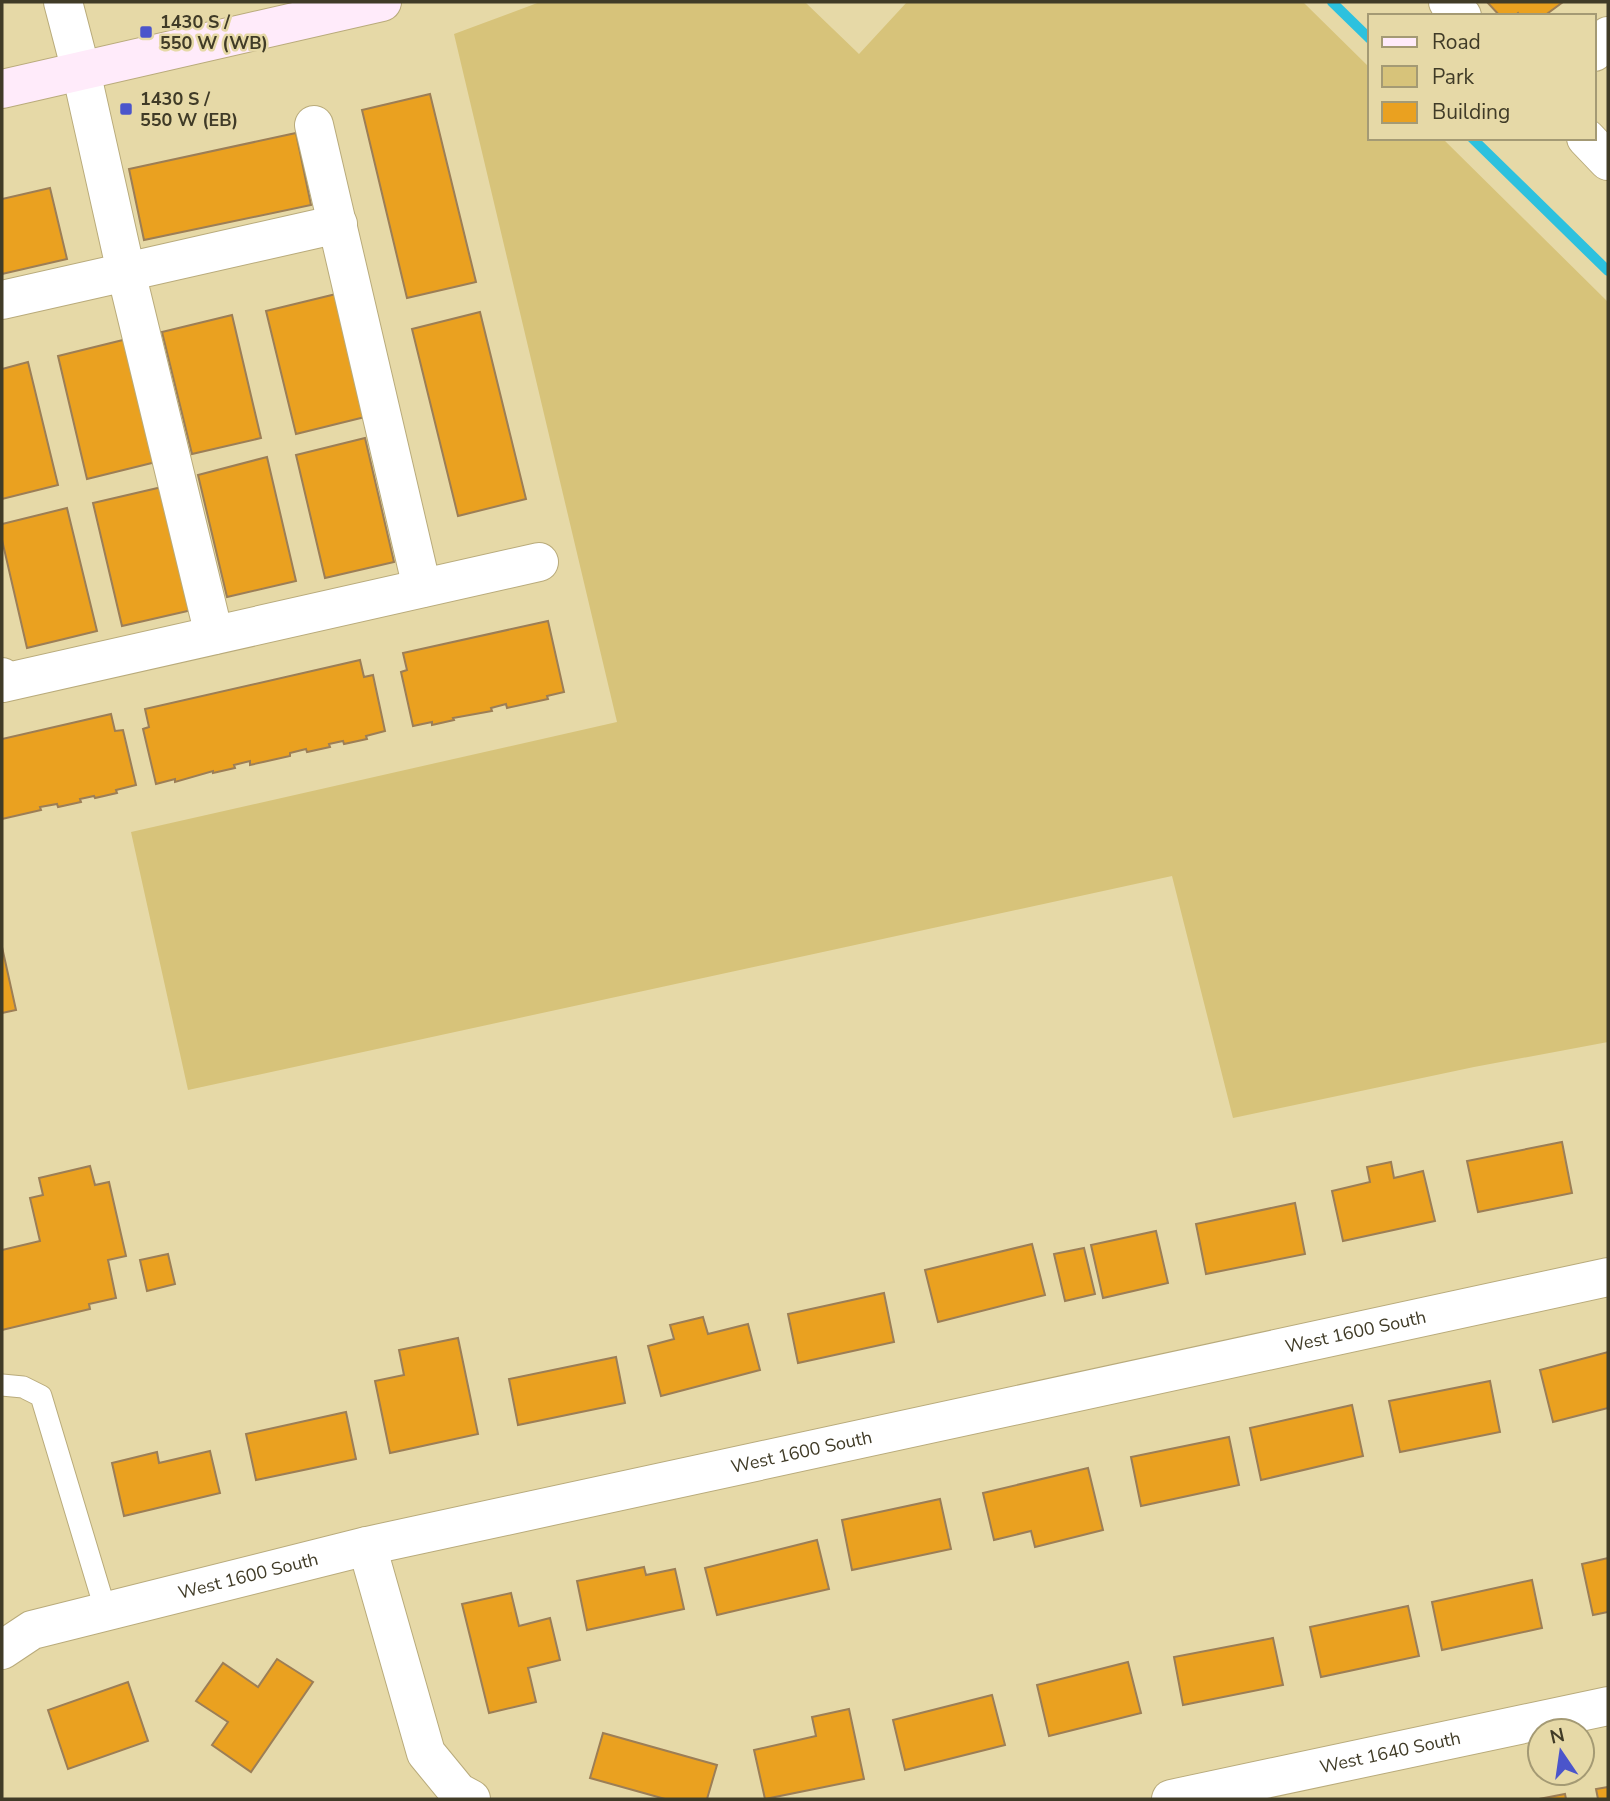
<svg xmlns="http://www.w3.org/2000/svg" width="1610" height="1801" font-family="'Nunito Sans',sans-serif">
<rect width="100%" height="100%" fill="#e6d9a7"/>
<!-- green -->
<polygon fill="#d7c37a" points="540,2 805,2 859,54 907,2 1303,2 1370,68 1370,138 1442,138 1608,302 1608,1042 1474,1067 1233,1118 1172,876 188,1090 131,832 617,722 454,34"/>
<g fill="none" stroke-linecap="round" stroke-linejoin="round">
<!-- stream -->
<g stroke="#2dc1de" stroke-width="10">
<polyline points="1332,2 1370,39"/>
<polyline points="1472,138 1608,271"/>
</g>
</g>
<!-- building -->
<g fill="#eaa120" stroke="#9c7e56" stroke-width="2">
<polygon points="1487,2 1563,2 1544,16 1520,16 1518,13 1515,16 1500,16"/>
<polygon points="430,94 476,282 407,298 362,110"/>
<polygon points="296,133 311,205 144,240 129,169"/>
<polygon points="50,188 67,259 2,274 2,199"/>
<polygon points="336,294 365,417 296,434 266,311"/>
<polygon points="480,312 526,499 458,516 412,329"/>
<polygon points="232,315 261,438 192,454 162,332"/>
<polygon points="127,339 156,462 87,479 58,356"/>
<polygon points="28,362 58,485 2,499 2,369"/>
<polygon points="365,438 394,562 325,578 296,455"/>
<polygon points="267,457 296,581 227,597 198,475"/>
<polygon points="162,487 192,610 122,626 93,503"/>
<polygon points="67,508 97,631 27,648 2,540 2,524"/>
<polygon points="548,621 564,692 547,696 548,699 507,708 506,704 491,708 492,711 453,718 454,720 432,725 432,722 413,726 401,672 407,670 403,653"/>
<polygon points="360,660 364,677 373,675 385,731 366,736 367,739 344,744 343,741 329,744 330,747 307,752 306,749 290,753 290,756 250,765 250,761 234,765 235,768 213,773 213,771 175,782 175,779 156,784 143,729 149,727 145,709"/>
<polygon points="111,714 115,731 123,730 136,785 116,790 117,793 95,798 94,796 80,799 81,802 58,807 57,804 40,807 41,810 2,819 2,739"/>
<polygon points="2,947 16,1010 2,1013"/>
<polygon points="1562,1142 1572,1193 1478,1212 1467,1161"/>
<polygon points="1391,1162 1394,1178 1423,1171 1435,1221 1343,1241 1332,1191 1370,1182 1367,1167"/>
<polygon points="90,1166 95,1185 109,1182 126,1256 108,1260 116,1298 89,1304 90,1309 2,1330 2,1250 40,1241 30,1198 43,1195 39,1178"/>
<polygon points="1295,1203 1305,1254 1206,1274 1196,1224"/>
<polygon points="1156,1231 1168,1283 1103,1298 1091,1245"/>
<polygon points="1032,1244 1045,1295 938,1322 925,1270"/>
<polygon points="1084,1248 1095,1294 1065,1301 1054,1254"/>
<polygon points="168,1254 175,1284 147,1291 140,1260"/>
<polygon points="884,1293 894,1342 798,1363 788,1314"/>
<polygon points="703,1317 708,1334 748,1324 760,1370 661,1396 648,1346 674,1339 670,1325"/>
<polygon points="458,1338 478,1434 390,1453 375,1381 404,1375 399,1350"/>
<polygon points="1608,1352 1608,1408 1553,1422 1540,1370"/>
<polygon points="616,1357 625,1403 518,1425 509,1379"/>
<polygon points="1490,1381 1500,1432 1400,1452 1389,1401"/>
<polygon points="1352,1405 1363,1456 1261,1480 1250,1428"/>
<polygon points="346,1412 356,1459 256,1480 246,1434"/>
<polygon points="1229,1437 1239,1485 1141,1506 1131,1457"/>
<polygon points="210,1451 220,1493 124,1516 112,1463 157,1452 159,1463"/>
<polygon points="1088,1468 1103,1530 1035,1547 1031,1531 994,1540 983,1493"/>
<polygon points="940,1499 951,1549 852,1570 842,1520"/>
<polygon points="817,1540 829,1589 717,1615 705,1568"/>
<polygon points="1608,1558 1608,1612 1593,1615 1582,1564"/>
<polygon points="644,1567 646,1575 675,1569 684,1609 587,1630 577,1581"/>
<polygon points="1532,1580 1542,1628 1442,1650 1432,1602"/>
<polygon points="511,1593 519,1626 550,1618 560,1660 528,1668 536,1702 489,1713 462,1604"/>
<polygon points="1408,1606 1419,1656 1321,1677 1310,1627"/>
<polygon points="1273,1638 1283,1685 1183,1705 1174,1657"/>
<polygon points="277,1659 313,1682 251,1772 212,1745 228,1722 196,1701 223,1663 258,1687"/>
<polygon points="1128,1662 1141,1713 1049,1736 1037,1685"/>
<polygon points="128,1682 148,1741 68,1769 48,1710"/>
<polygon points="992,1695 1005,1745 905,1770 893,1720"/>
<polygon points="849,1709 864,1779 765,1799 754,1750 816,1736 812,1717"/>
<polygon points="603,1733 717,1765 707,1799 665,1799 590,1778"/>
<polygon points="1608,1787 1608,1799 1598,1799 1596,1789"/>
<polygon points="1565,1794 1566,1799 1539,1799"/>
</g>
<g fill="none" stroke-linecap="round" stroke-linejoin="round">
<defs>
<polyline id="lane" points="2,1385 23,1387 41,1396 106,1612"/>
<g id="street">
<polyline points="1448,2 1462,16"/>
<polyline points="1594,52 1608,36"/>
<polyline points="314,125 422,588"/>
<polyline points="1586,138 1608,161"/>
<polyline points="2,300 126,272 81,71 63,2"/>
<polyline points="214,635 126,272 338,224"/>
<polyline points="2,677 3,683 539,562"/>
<polyline points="367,1546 426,1753 458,1792 471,1799"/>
<path id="s1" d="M2,1650L32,1630L367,1546L1608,1277"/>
<path id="s2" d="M1171,1799L1608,1706"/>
</g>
<polyline id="secondary" points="2,89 382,2"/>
</defs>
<!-- lane casing -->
<use href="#lane" stroke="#b9ab7b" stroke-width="23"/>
<!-- street casing -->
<use href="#street" stroke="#b9ab7b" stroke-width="40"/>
<!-- secondary casing -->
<use href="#secondary" stroke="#b9ab7b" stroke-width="40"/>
<!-- lane -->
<use href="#lane" stroke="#fff" stroke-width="21"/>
<!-- street -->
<use href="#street" stroke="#fff" stroke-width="38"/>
<!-- secondary -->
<use href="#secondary" stroke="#ffebfa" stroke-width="38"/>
</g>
<!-- markers -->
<g fill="#4b55cb" stroke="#e6d9a7" stroke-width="2.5">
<rect x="139" y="25" width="14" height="14" rx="3.5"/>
<rect x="119" y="102" width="14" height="14" rx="3.5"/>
</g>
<g text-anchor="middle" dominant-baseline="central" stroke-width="5" stroke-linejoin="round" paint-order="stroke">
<!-- poi labels -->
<g font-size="18" font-weight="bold" fill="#403b27" stroke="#e6d9a7" text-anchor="start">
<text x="160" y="22">1430 S /<tspan x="160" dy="21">550 W (WB)</tspan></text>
<text x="140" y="99">1430 S /<tspan x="140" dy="21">550 W (EB)</tspan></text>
</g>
<!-- street labels -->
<g font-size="18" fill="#403b27" stroke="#e6d9a7">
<text stroke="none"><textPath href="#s1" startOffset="1393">West 1600 South</textPath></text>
<text stroke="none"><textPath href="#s1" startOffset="826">West 1600 South</textPath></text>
<text stroke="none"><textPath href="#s1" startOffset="259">West 1600 South</textPath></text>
<text stroke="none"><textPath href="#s2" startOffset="224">West 1640 South</textPath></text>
</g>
</g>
<!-- border -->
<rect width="1610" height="1801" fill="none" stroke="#403b27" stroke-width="7"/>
<!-- legend -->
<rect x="1368" y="14" width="228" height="126" fill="#e6d9a7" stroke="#a49a74" stroke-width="2"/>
<rect x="1382" y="37" width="35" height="10" fill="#ffebfa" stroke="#a49a74" stroke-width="2"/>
<text x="1432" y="49" font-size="21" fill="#403b27">Road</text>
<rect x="1382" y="66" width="35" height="21" fill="#d7c37a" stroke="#a49a74" stroke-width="2"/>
<text x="1432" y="84" font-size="21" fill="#403b27">Park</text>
<rect x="1382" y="102" width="35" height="21" fill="#eaa120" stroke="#a49a74" stroke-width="2"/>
<text x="1432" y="119" font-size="21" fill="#403b27">Building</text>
<!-- north arrow -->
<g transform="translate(1561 1752) rotate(347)"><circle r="33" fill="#e6d9a7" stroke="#a49a74" stroke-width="2"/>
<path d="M0-5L12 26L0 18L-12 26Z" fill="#4b55cb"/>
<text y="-10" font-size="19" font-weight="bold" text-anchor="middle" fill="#403b27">N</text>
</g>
</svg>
